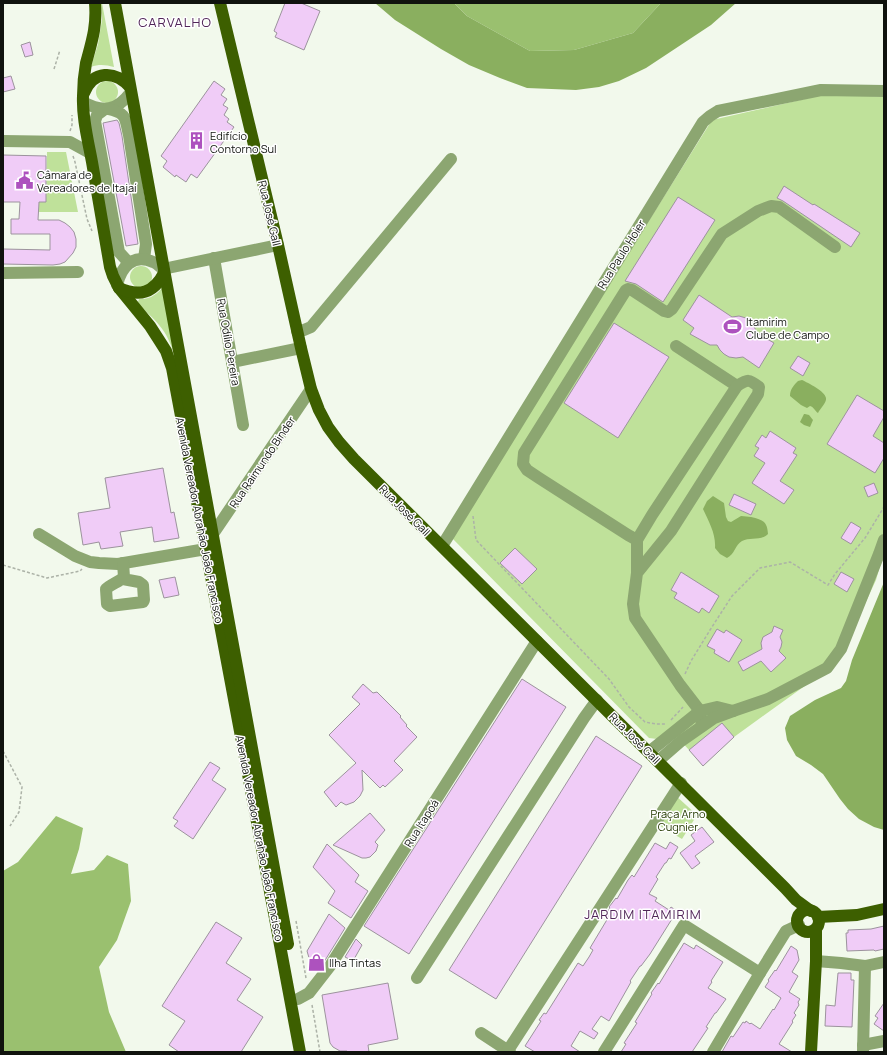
<svg xmlns="http://www.w3.org/2000/svg" width="887" height="1055" font-family="Manrope,sans-serif">
<rect width="100%" height="100%" fill="#f2f9ec"/>
<!-- green -->
<g fill="#bfe19a">
<path d="M101,3H102L114,67C106,65 99,64 91,67L98,44L102,20Z"/>
<circle cx="107" cy="92" r="11"/>
<polygon points="831,93 884,97 884,552 876,580 838,662 734,737 703,766 689,750 670,729 657,739 649,738 452,538 453,533 712,120"/>
<polygon points="47,152 66,152 78,212 39,212 39,202 46,202"/>
<circle cx="141" cy="277" r="11"/>
<path d="M164,286L175,356C171,345 167,334 159,325C154,318 141,308 138,302L139,299C150,300 157,294 164,286Z"/>
<polygon points="675,795 697,815 682,839 657,824"/>
</g>
<!-- forest -->
<g fill="#9ac06f">
<polygon points="454,3 661,3 633,33 574,50 530,51 467,16"/>
<polygon points="56,816 83,828 79,849 71,874 94,870 107,855 128,864 131,901 117,940 99,967 109,1012 126,1052 3,1052 3,871 18,862"/>
</g>
<!-- water -->
<g fill="#8aaf5f">
<polygon points="375,3 454,3 467,16 530,51 574,50 633,33 661,3 736,3 711,25 646,68 619,81 599,87 576,90 527,88 500,78 469,65 441,49 395,20"/>
<path d="M802,380C808,383 825,391 826,398C827,402 820,409 818,413C815,411 814,407 810,406L807,408L801,405L790,396C790,389 794,385 798,381Z"/>
<polygon points="804,414 805,414 809,415 813,420 810,427 804,425 800,422"/>
<path d="M713,496L724,503L726,517L728,521L731,522L741,516C745,516 748,517 751,517C763,520 767,521 768,534C761,541 750,537 742,541C735,545 735,554 727,558L720,554L715,548C716,534 709,522 703,509L707,501Z"/>
<polygon points="884,582 884,830 874,827 859,819 848,809 840,799 823,774 811,765 796,756 787,740 785,728 790,716 815,700 841,688 846,681 852,660"/>
</g>
<!-- building -->
<g fill="#f0ccf7" stroke="#9c939d">
<polygon points="285,3 301,3 320,11 304,50 275,37 277,33 274,31"/>
<polygon points="30,42 33,55 25,57 21,45"/>
<polygon points="11,76 15,89 3,92 3,78"/>
<polygon points="214,81 225,89 221,95 227,99 223,105 228,108 224,115 229,119 227,122 234,127 197,178 191,174 186,182 176,175 175,177 163,167 167,161 161,156"/>
<polygon points="117,120 119,123 122,136 138,244 126,246 103,123"/>
<polygon points="3,155 46,156 46,202 39,202 38,220 59,220 65,223 70,227 74,232 76,239 76,247 73,253 65,262 60,264 53,265 3,264 3,249 50,250 50,234 11,234 11,219 19,219 20,202 3,202"/>
<polygon points="784,186 813,205 814,204 860,233 851,247 783,201 777,198"/>
<polygon points="678,197 715,220 663,302 636,284 625,281"/>
<polygon points="699,295 732,317 739,316 746,318 752,322 757,333 774,343 759,368 743,357 736,358 729,357 724,354 720,350 717,345 710,345 690,334 694,328 683,320"/>
<polygon points="614,323 669,357 618,438 564,403"/>
<polygon points="798,356 810,363 803,376 790,368"/>
<polygon points="857,395 884,411 884,417 873,436 884,443 884,458 875,473 827,444"/>
<polygon points="770,431 796,448 793,453 797,455 780,481 794,490 784,504 752,483 765,463 754,456 759,448 755,446 762,435 766,438"/>
<polygon points="163,468 171,513 174,512 179,538 154,542 152,527 120,532 123,546 101,549 99,542 83,545 78,513 110,508 105,478"/>
<polygon points="874,483 878,493 868,497 864,487"/>
<polygon points="734,494 756,504 751,515 729,505"/>
<polygon points="851,522 861,528 851,544 841,538"/>
<polygon points="515,548 537,569 522,584 500,563"/>
<polygon points="681,572 719,596 709,613 702,608 699,613 674,598 677,593 671,590"/>
<polygon points="841,572 854,579 847,592 834,584"/>
<polygon points="175,577 179,595 164,598 159,580"/>
<polygon points="774,626 783,630 780,637 782,642 781,647 779,651 786,658 771,672 761,661 743,671 738,662 762,649 761,643 763,637 772,632"/>
<polygon points="717,629 724,633 726,630 742,640 729,662 714,653 715,650 707,646"/>
<polygon points="522,679 566,707 409,954 364,926"/>
<polygon points="363,684 373,693 377,692 401,716 400,717 407,725 406,726 417,737 394,761 403,770 385,787 383,785 380,788 362,770 363,790 360,796 354,802 346,805 341,802 336,807 324,792 356,763 329,735 360,704 352,697"/>
<polygon points="722,723 734,737 703,766 689,750"/>
<polygon points="596,736 642,766 496,999 449,970"/>
<polygon points="210,762 220,768 212,780 226,789 193,839 174,826 178,821 173,818"/>
<polygon points="370,813 385,830 375,842 378,845 376,851 370,857 366,858 362,858 333,845"/>
<polygon points="702,827 714,842 695,856 700,863 692,869 680,853 695,841 691,835"/>
<polygon points="670,842 678,847 671,859 669,858 666,863 665,863 656,877 658,879 649,894 657,898 655,901 669,910 671,907 677,911 650,954 641,966 640,966 630,981 631,982 609,1021 601,1016 592,1029 598,1033 594,1039 580,1031 571,1046 580,1052 535,1052 525,1046 541,1021 539,1020 544,1013 546,1014 578,963 583,966 589,957 593,950 590,948 608,918 605,916 610,908 609,907 616,898 617,899 628,880 632,875 634,877 655,843 666,849"/>
<polygon points="327,844 359,875 355,882 368,891 351,918 328,903 335,891 313,867"/>
<polygon points="329,914 345,928 324,962 317,971 312,968 307,951"/>
<polygon points="216,922 242,938 226,963 251,979 237,1000 263,1017 241,1052 179,1052 169,1045 185,1021 162,1006"/>
<polygon points="884,926 884,949 875,951 874,950 847,951 846,933 848,933 848,930 871,929"/>
<polygon points="356,939 362,945 353,961 345,957"/>
<polygon points="684,943 694,949 696,945 723,962 711,981 712,982 708,988 726,999 716,1013 715,1013 706,1027 708,1028 692,1052 621,1052 626,1044 624,1043 637,1023 635,1022 652,994 651,993 658,983 659,984"/>
<polygon points="791,946 797,950 799,960 792,972 798,976 789,992 800,999 798,1002 799,1005 794,1013 796,1015 792,1021 793,1022 779,1044 792,1052 722,1052 731,1036 733,1037 743,1022 745,1023 746,1021 750,1024 751,1023 760,1029 773,1009 774,1010 781,998 765,987 769,981 768,980 775,970 776,971"/>
<polygon points="838,973 851,973 851,980 854,980 852,1027 825,1026 826,1005 835,1006"/>
<polygon points="388,983 398,1039 368,1045 369,1052 347,1052 347,1051 340,1051 333,1047 330,1043 322,995"/>
<polygon points="884,1003 884,1031 874,1024 878,1018 875,1016"/>
</g>
<g fill="none" stroke-linecap="round" stroke-linejoin="round">
<!-- path -->
<g stroke="#acb2a7" stroke-width="1.5" stroke-dasharray="3 2" stroke-linecap="butt">
<polyline points="54,69 60,50"/>
<polyline points="70,131 72,125 72,115"/>
<polyline points="73,156 75,162 87,219 92,231"/>
<polyline points="473,516 476,540 609,679 629,707 645,722 656,724 666,724"/>
<polyline points="3,565 47,578 80,571 82,569"/>
<polyline points="685,674 691,661 710,630 732,596 760,568 790,562 828,585 835,574 865,538 884,507"/>
<polyline points="671,720 683,707"/>
<polyline points="3,751 22,787 19,812 10,826"/>
<polyline points="296,921 306,978"/>
<polyline points="312,1005 320,1052"/>
</g>
<!-- minor -->
<g stroke="#8ca671" stroke-width="12">
<path d="M83,102C103,113 117,111 131,92"/>
<polyline points="105,109 97,115 95,121 119,252 129,263"/>
<path d="M108,109C127,113 125,118 129,135L146,244L144,259"/>
<polyline points="3,141 70,142 90,153"/>
<polyline points="214,258 243,425"/>
<polyline points="3,273 78,272"/>
<path d="M117,285C121,267 133,253 153,262C157,263 160,267 163,269L278,245"/>
<polyline points="297,331 304,330 311,327 451,159"/>
<polyline points="676,346 737,386"/>
<polyline points="232,362 301,348"/>
<polyline points="39,534 75,556 90,562 99,563 118,564 206,549"/>
<polyline points="213,534 311,389"/>
<polyline points="637,540 628,535 539,478 527,470 523,464 524,453 626,290 628,289 632,290 664,311 668,312 672,309 722,234 758,211 771,206 779,207 835,247"/>
<polyline points="442,546 703,122 710,116 718,111 821,90 884,91"/>
<path d="M637,573L671,531L758,394L759,387C749,379 748,379 737,386L652,515L637,540V573L633,604L635,618L680,685L700,711L702,726"/>
<path d="M123,579L139,582L143,585L144,600L143,602L110,606L107,604L106,589C111,584 119,582 124,577L123,563"/>
<polyline points="649,752 700,711 717,707 733,711"/>
<polyline points="658,761 681,741 714,718 733,711 768,699 827,668 841,649 879,554 884,540"/>
<polyline points="816,961 841,963 865,966 884,962"/>
<polyline points="417,978 584,718 597,700"/>
<polyline points="298,999 309,993 330,966 537,641"/>
<polyline points="481,1033 510,1052"/>
<polyline points="863,1045 884,1041"/>
<polyline points="507,1052 681,783"/>
<polyline points="604,1052 684,925 760,973"/>
<polyline points="713,1052 760,973 786,931 799,925"/>
<polyline points="863,1052 865,966"/>
</g>
<!-- major -->
<g stroke="#3d5f00" stroke-width="12">
<path d="M95,3C97,26 92,41 86,63C84,74 83,85 83,96C82,118 88,140 92,162C98,197 104,232 110,267L113,276L119,288L150,326L159,340L166,351L172,368L300,1052"/>
<path d="M115,3C172,317 231,630 288,944"/>
<polyline points="220,3 278,245 301,348 311,389 319,410 328,427 339,442 354,459 785,888 796,900 811,911"/>
<path d="M84,93C93,70 115,70 130,87"/>
<path d="M119,288C139,297 154,293 164,273"/>
<circle cx="808" cy="921" r="11"/>
<polyline points="818,917 857,915 884,909"/>
<polyline points="811,1052 816,961 816,929"/>
</g>
</g>
<!-- icons -->
<defs>
<symbol id="building-bare" viewBox="-9 -9 18 18"><path d="M-4-6H4V6H1V3H-1V6H-4ZM-2.5-4.3h1.7v1.8h-1.7ZM.8-4.3h1.7v1.8H.8ZM-2.5-1h1.7V.8h-1.7ZM.8-1h1.7V.8H.8Z" fill="#ad52be" stroke="#fff" stroke-width="2.5" paint-order="stroke"/></symbol>
<symbol id="civic-bare" viewBox="-9 -9 18 18"><path d="M-.6-6.5H3V-4.5H.6V-3L4-1V1h2V6H-6V1h2V-1L-.6-3ZM-1.2 2.5V6h2.4V2.5Z" fill="#ad52be" stroke="#fff" stroke-width="2.5" paint-order="stroke"/></symbol>
<symbol id="stadium-bare" viewBox="-9 -9 18 18"><path d="M0-5a6.5 5 0 1 0 0 10a6.5 5 0 1 0 0-10ZM-3.5-1.8h7v3.6h-7Z" fill="#ad52be" stroke="#fff" stroke-width="2.5" paint-order="stroke"/></symbol>
<symbol id="shop-bare" viewBox="-9 -9 18 18"><path d="M-5-2.5h2.3a2.7 3.5 0 0 1 5.4 0H5L5.5 6h-11ZM-1.5-2.5h3a1.5 2.3 0 0 0-3 0Z" fill="#ad52be" stroke="#fff" stroke-width="2.5" paint-order="stroke"/></symbol>
</defs>
<g fill-rule="evenodd">
<use href="#building-bare" x="184" y="128" width="25" height="25"/>
<use href="#civic-bare" x="12" y="168" width="25" height="25"/>
<use href="#stadium-bare" x="720" y="314" width="25" height="25"/>
<use href="#shop-bare" x="304" y="950" width="25" height="25"/>
</g>
<g text-anchor="middle" dominant-baseline="central" stroke-width="3" stroke-linejoin="round" paint-order="stroke">
<!-- poi labels -->
<g font-size="11" fill="#10130e" stroke="#fff" text-anchor="start">
<text x="210" y="135">Edifício<tspan x="210" dy="13">Contorno Sul</tspan></text>
<text x="37" y="174">Câmara de<tspan x="37" dy="13">Vereadores de Itajaí</tspan></text>
<text x="746" y="321">Itamirim<tspan x="746" dy="13">Clube de Campo</tspan></text>
<text x="329" y="962">Ilha Tintas</text>
</g>
<!-- street labels -->
<g font-size="11" fill="#10130e" stroke="#fff">
<text transform="translate(270 213) rotate(77)">Rua José Gall</text>
<text transform="translate(621 254) rotate(-58)">Rua Paulo Hoier</text>
<text transform="translate(229 342) rotate(80)">Rua Odílio Pereira</text>
<text transform="translate(262 462) rotate(-56)">Rua Raimundo Binder</text>
<text transform="translate(405 510) rotate(45)">Rua José Gall</text>
<text transform="translate(200 520) rotate(79)">Avenida Vereador Abrahão João Francisco</text>
<text transform="translate(635 738) rotate(45)">Rua José Gall</text>
<text transform="translate(421 823) rotate(-58)">Rua Itapoá</text>
<text transform="translate(260 838) rotate(79)">Avenida Vereador Abrahão João Francisco</text>
</g>
<!-- park labels -->
<g font-size="11" fill="#243a00" stroke="#fff">
<text x="678" y="813">Praça Arno<tspan x="678" dy="13">Cugnier</tspan></text>
</g>
<!-- quarter labels -->
<g font-size="13" letter-spacing="1" fill="#512659" stroke="#fff">
<text x="175" y="22">CARVALHO</text>
<text x="643" y="914">JARDIM ITAMIRIM</text>
</g>
</g>
<!-- border -->
<rect width="887" height="1055" fill="none" stroke="#10130e" stroke-width="8"/>
</svg>
